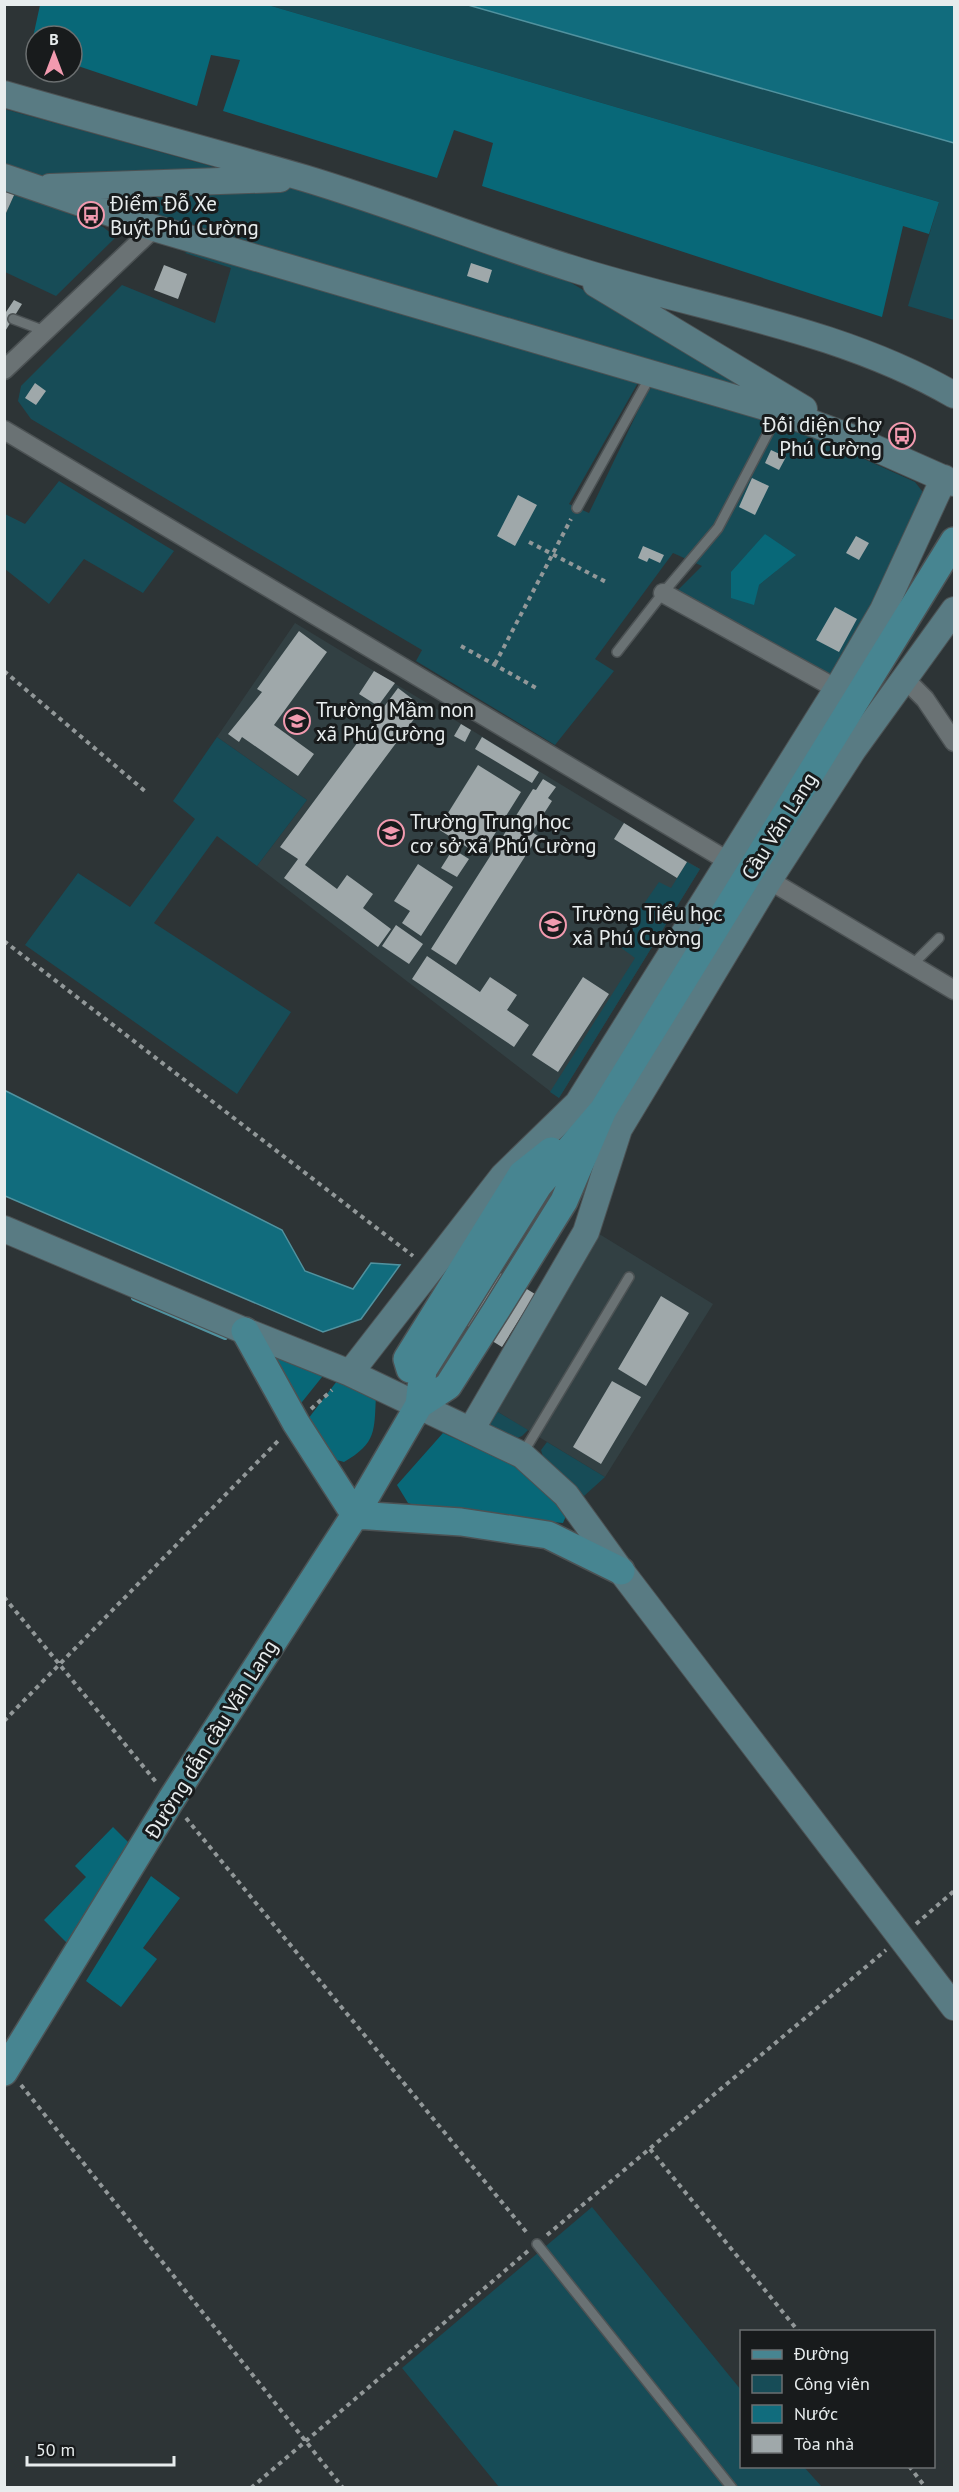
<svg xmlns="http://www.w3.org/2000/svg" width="959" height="2492" font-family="'PT Sans',sans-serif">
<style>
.built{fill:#324043}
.green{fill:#174c57;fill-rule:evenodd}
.forest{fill:#086878}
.water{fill:#116c7d;stroke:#51929f;stroke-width:1.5}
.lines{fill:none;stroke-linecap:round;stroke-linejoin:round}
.stream{stroke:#51929f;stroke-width:6}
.building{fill:#9fa8aa}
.lane-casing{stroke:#4c5254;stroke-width:12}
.street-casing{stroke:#4c5254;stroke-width:21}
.secondary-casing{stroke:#4c5254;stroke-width:28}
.primary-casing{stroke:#4c5254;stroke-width:30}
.path{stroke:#929899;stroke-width:4;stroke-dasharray:4.5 4.5;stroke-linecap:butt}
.lane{stroke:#6a7274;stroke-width:9}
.street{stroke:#6a7274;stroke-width:18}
.secondary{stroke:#597b83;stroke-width:26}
.primary{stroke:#478591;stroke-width:27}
.labels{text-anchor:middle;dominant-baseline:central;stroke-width:6;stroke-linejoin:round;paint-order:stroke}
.poi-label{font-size:21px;fill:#e7eced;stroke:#181b1c;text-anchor:start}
.street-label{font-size:21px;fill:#e7eced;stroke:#181b1c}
</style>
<rect width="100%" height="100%" fill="#2d3436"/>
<path class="built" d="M295 623 700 869 559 1098 257 866 307 800 217 737Z
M596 1232 713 1304 605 1477 488 1406Z"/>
<path class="green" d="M268 5H954V320L908 306 939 202Z
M4 109 236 173 40 182 5 169Z
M284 184 561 277 779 404 80 194Z
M15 193 103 227 116 237 56 296 5 272V213H6Z
M193 247 639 381 569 504 589 513 647 392 652 387 793 427 915 482 922 491V501L872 616 831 678 675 593 702 566 673 553 595 659 614 671 555 745 416 661 422 650 31 419 18 401 21 386 122 285 215 323 231 268 185 253ZM765 534 776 571 759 585Z
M59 481 174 551 143 593 84 559 49 604 5 569V514L25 524Z
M217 737 307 800 257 866 217 836 154 923 291 1012 237 1094 25 945 78 873 130 907 195 819 173 801Z
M687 862 700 869 559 1098 550 1092 635 958 616 944 659 882 671 888Z
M488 1406 528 1430 522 1436 511 1441 494 1432 485 1420Z
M547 1442 605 1477 584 1496 545 1463 541 1450Z
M592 2207 741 2390 742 2466 804 2467 822 2487H499L402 2368Z"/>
<path class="forest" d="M40 5H268L939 202 929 234 903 226 882 317 482 186 493 143 454 130 437 178 223 111 240 60 211 55 197 106 72 64V36H36V53L30 51Z
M765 534 796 555 759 585 754 605 731 598V572Z
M276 1355 326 1372 298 1407 276 1372Z
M337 1381 376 1396C374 1431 377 1443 344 1462L326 1457 308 1419Z
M443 1433 531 1473 568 1511 563 1523 427 1510 408 1503 397 1485Z
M113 1827 130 1844 68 1944 44 1920 86 1877 75 1866Z
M151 1876 180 1898 143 1948 157 1959 121 2007 86 1981Z"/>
<path class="water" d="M468 5H954V143L531 23Z
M4 1090 282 1230 305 1271 353 1289 371 1263 400 1265 361 1319 323 1332 5 1196Z"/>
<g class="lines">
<path class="stream" d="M134 1298 225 1337"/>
</g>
<path class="building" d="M4 189 15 193 6 213H4Z
M471 263 492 270 488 283 467 276Z
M164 265 187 274 178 299 154 290Z
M14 300 22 304 4 333V315Z
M35 383 46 391 36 405 25 398Z
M771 450 786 457 779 470 765 463Z
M752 478 769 486 755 515 739 507Z
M518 495 537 505 515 546 497 536Z
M856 536 869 543 859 560 846 553Z
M643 546 664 555 660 563 649 558 647 562 638 558Z
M835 607 857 619 839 652 816 640Z
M299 631 327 652 274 725 314 754 298 776 242 737 239 742 228 734 262 692 257 689Z
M374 671 395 683 378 706 359 694Z
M398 688 423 707 305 865 337 889 347 875 373 894 363 908 391 929 378 947 284 878 298 859 280 847Z
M461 724 471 730 465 742 454 736Z
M482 737 539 772 532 783 475 749Z
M478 765 521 792 481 856 438 829Z
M543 779 556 787 548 798 552 801 532 832 538 836 456 965 431 949 533 789 536 790Z
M624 823 687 862 677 878 614 839Z
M453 849 469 859 457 877 441 868Z
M418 864 453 887 421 936 402 923 410 911 394 901Z
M396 925 423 944 409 964 382 946Z
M427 956 480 992 490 977 517 995 507 1010 529 1025 514 1047 412 979Z
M583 977 609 994 558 1072 532 1055Z
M468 1253 535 1294 502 1347 435 1306Z
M661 1296 689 1313 646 1386 618 1369Z
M612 1381 641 1397 601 1464 573 1447Z"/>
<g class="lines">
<defs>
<path id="lane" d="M13 319 45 331
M577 508 651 375
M617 652 663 593 718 528 778 414
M911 966 939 938
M523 1453 629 1277
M537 2244 732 2488"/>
<path id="street" d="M4 370 154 228
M4 430 728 861
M663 593 837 689
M904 678 925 699 954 742
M769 880 954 990"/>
<path id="secondary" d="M4 94C104 123 205 149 304 178 394 205 481 240 570 268 698 309 837 327 954 395
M4 177 154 228 779 411 850 437 954 483
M50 187 280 179
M596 284 804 409
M4 1229 245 1331 350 1373 522 1455 566 1495 621 1571 954 2007
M350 1373 503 1176 578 1103 837 689 883 610 944 478
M471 1430 586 1232 619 1129 769 880 853 750 954 610"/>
<path id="primary" d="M245 1331 296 1423 355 1515 461 1522 548 1535 621 1571
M410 1369 407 1359 522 1174 551 1151
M419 1405 448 1386 497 1309 564 1201 603 1110 954 541
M4 2072 171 1800 355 1515 419 1405 423 1370 538 1186 603 1110"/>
</defs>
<use href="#lane" class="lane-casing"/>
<use href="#street" class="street-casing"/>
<use href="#secondary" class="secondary-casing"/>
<use href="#primary" class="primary-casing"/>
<path class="path" d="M529 542 608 583
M461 646 538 689
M495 664 571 519
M4 671 146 792
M4 941 413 1256
M311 1409 332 1390
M4 1597 156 1782
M4 1721 280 1439
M186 1818 528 2234
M916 1924 954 1891
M21 2085 343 2488
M650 2149 799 2332
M547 2235 886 1950
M909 2466 926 2488
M251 2488 528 2251
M954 2488V2487"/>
<use href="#lane" class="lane"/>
<use href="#street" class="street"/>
<use href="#secondary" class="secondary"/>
<use href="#primary" class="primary"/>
</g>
<defs>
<symbol id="bus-ring" viewBox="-11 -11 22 22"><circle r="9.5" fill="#181b1c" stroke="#f29aaf" stroke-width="1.5"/><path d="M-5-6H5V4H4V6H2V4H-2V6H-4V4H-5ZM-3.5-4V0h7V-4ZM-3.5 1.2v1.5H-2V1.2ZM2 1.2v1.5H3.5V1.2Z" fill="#f29aaf"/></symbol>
<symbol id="school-ring" viewBox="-11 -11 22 22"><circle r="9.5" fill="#181b1c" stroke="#f29aaf" stroke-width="1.5"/><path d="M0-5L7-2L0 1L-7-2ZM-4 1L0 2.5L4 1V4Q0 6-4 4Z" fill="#f29aaf"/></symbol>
</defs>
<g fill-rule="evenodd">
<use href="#bus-ring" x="76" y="200" width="30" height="30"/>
<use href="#bus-ring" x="887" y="421" width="30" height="30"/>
<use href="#school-ring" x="282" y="706" width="30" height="30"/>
<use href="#school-ring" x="376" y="818" width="30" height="30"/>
<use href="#school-ring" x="538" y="910" width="30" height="30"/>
</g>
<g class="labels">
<g class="poi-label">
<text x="110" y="203">Điểm Đỗ Xe<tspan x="110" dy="24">Buýt Phú Cường</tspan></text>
<text x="882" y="424" text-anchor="end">Đối diện Chợ<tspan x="882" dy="24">Phú Cường</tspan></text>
<text x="316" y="709">Trường Mầm non<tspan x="316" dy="24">xã Phú Cường</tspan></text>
<text x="410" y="821">Trường Trung học<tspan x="410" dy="24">cơ sở xã Phú Cường</tspan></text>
<text x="572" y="913">Trường Tiểu học<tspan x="572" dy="24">xã Phú Cường</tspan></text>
</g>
<g class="street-label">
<text transform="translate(779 826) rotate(-58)">Cầu Văn Lang</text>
<text transform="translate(211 1739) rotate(-58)">Đường dẫn cầu Văn Lang</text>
</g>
</g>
<rect width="959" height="2492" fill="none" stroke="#e7eced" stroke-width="12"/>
<rect x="740" y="2330" width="195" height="138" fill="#181b1c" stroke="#6b6f70" stroke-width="1.5"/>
<rect x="752" y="2350" width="30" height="9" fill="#478591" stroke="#6b6f70" stroke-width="1.5"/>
<text x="794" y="2360" font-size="18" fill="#e7eced">Đường</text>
<rect x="752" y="2375" width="30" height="18" fill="#174c57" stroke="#6b6f70" stroke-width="1.5"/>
<text x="794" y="2390" font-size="18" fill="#e7eced">Công viên</text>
<rect x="752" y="2405" width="30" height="18" fill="#116c7d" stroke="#6b6f70" stroke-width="1.5"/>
<text x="794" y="2420" font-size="18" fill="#e7eced">Nước</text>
<rect x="752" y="2435" width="30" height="18" fill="#9fa8aa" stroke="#6b6f70" stroke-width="1.5"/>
<text x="794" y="2450" font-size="18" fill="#e7eced">Tòa nhà</text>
<g transform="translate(54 54)"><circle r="28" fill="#181b1c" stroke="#6b6f70" stroke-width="1.5"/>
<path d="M0-4.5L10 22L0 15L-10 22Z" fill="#f29aaf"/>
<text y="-9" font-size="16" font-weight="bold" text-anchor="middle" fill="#e7eced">B</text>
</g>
<path d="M27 2456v9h147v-9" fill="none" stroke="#e7eced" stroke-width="3"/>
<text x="36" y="2456" font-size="18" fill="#e7eced" stroke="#181b1c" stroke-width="4.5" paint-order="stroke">50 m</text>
</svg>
